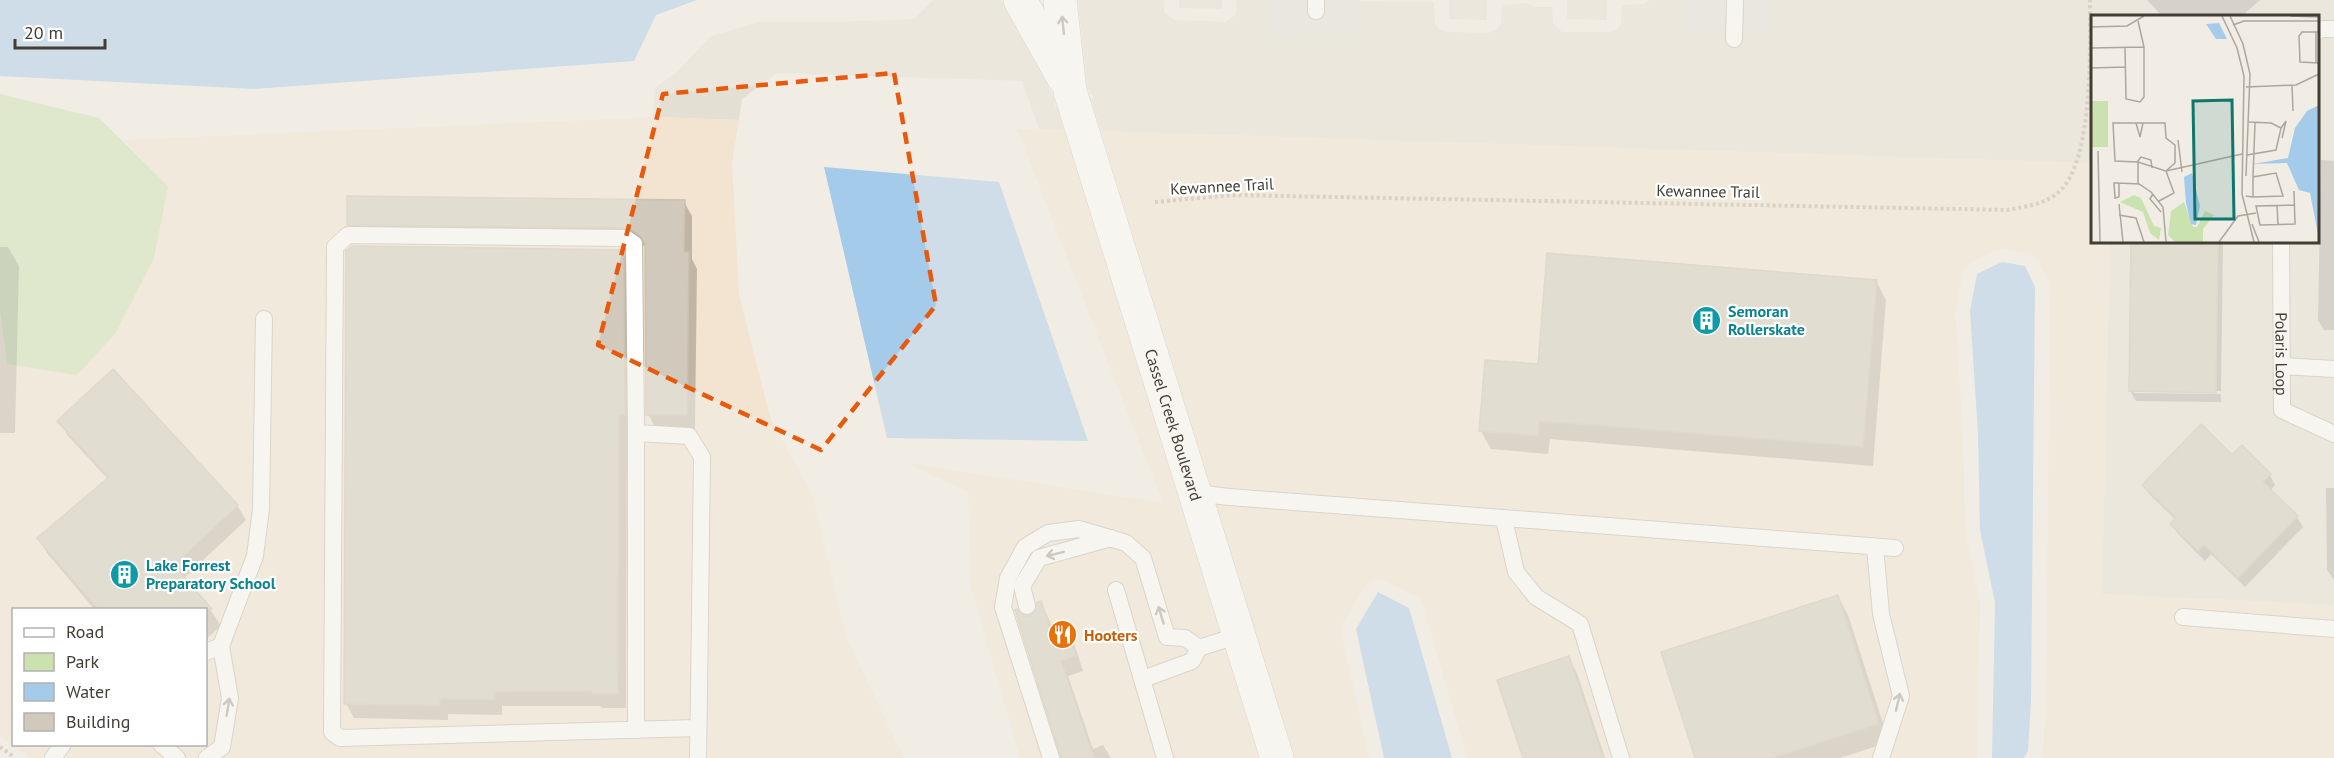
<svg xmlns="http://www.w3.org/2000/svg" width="2334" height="758" font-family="'PT Sans',sans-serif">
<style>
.residential{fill:#e4dfd3}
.commercial{fill:#f2e4d0;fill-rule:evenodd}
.green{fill:#cae2b0}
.parking{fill:#e2e0dc}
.water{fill:#a4cbea}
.shadow{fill:#0003}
.building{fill:#d1c9bb;stroke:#cbc1ae;stroke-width:1.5}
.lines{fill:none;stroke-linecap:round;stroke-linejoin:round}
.lane-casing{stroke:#beb8ab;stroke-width:18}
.street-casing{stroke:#beb8ab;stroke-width:34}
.path{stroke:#bcb19a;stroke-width:4;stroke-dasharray:3 3;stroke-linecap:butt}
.lane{stroke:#fff;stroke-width:16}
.street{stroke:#fff;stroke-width:33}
.oneway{stroke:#a09e9a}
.marked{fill:none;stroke:#e8590c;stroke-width:4.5;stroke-dasharray:12 8;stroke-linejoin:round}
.labels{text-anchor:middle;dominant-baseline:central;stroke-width:4.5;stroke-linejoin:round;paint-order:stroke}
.street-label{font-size:16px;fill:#423d35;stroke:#fff}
.culture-label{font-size:16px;font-weight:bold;fill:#0d838f;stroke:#fff;text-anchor:start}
.food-label{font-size:16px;font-weight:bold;fill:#c56008;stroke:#fff;text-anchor:start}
.inset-road{fill:none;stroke:#aba79e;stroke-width:1.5}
.view{fill:#0f766e;fill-opacity:0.15;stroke:#0f766e;stroke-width:3}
.inset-edge{fill:none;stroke:#423d35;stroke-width:3}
</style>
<rect width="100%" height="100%" fill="#f1ede4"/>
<path class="residential" d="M933 0H1001L1053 95 1055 107H1058L1064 130 1039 129 1022 81 777 73 742 99 739 120 653 117 655 88 676 73 711 36 759 22H837L914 19Z
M1078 0H1164V12L1174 20 1226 22 1236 14 1237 0 1434 2 1435 23 1440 30 1449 32 1487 33 1495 31 1501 24 1502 5 1526 3 1535 7H1552L1553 23 1562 32H1611L1616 31 1621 24 1622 5 1644 4 1650 0H2334V605L2102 594 2110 242H2318V16H2092V163L1101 131 1091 99 1094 98 1087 87Z
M1179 0H1222V9L1179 8Z
M1449 0H1487V20L1449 19Z
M1567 0H1607V20L1567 19Z"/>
<path class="commercial" d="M657 117 739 120 732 163 739 295 771 420 813 496 846 637 904 758H31L0 736V312L8 364 77 374 168 186 123 140ZM14 610H206V744H14Z
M1017 129 1064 130 1259 758H1020L971 587 968 492 907 463 1163 503Z
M1101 131 2092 163V242H2110L2102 594 2334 605V758H2041L2043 752 2046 702 2050 288 2039 261 2033 255 2005 249 1994 251 1970 263 1964 268 1955 312 1963 434 1965 530 1980 604 1977 758H1467L1423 605 1417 597 1381 579 1372 580 1365 586 1343 623 1341 632 1369 758H1294Z"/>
<path class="green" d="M0 94 99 118 168 186 154 258 115 334 77 375 7 364 0 311Z"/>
<path class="parking" d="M1269 0H1360L1359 36 1268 37Z
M1685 0H1772V30L1684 32Z"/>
<path class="water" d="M0 0H697L656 15 634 61 254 89 0 76Z
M824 167 999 182 1088 441 887 438Z
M2002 262 2025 266 2035 287 2031 702 2028 751 2024 758H1992L1995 603 1980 530 1978 434 1970 311 1977 274Z
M1378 592 1409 608 1452 758H1384L1356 629Z"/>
<path class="shadow" d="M2147 0H2260L2242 16H2162Z
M2321 160 2334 161V330H2324L2318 320Z
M684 202 692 216V259L697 269 695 429H656L648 414 646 247 641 244 357 239 348 225Z
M2133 242H2223L2221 391 2134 390V393L2221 394V402L2136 401 2130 391Z
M0 247H8L19 266 15 433H0Z
M353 247 622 251 631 266 633 429H627L626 708H602L600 706H502V715L448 714V720L354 718 346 703Z
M1876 281 1886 300 1873 466 1550 439 1548 454 1491 449 1481 431Z
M59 421 237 505 246 520 184 578 212 612 221 626 206 639V610H95L47 553 39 539 108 479 68 436Z
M2232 457 2270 475 2275 485 2270 491 2297 517 2303 527 2245 587 2211 554 2205 561 2178 534 2172 524 2176 520 2150 495 2144 485Z
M2326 488H2334V580L2327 570Z
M1838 597 1848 615 1889 742 1840 758H1697Z
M1041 603 1052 626 1064 622 1072 637 1083 671 1068 676 1093 749 1103 745 1111 758H1062L1023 617H1031L1038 610Z
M1568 658 1577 673 1605 758H1524Z"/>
<path class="building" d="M347 196 685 200 684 252H689L687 415H646L645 244 640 236 631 229 625 228 347 225Z
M2131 242H2218L2216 393 2129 391Z
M352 246 624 250 625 415H619L618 694H592V691L495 692V700L440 699V706L344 704 346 251Z
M1547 253 1877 280 1863 447 1539 421 1538 436 1479 431 1485 360 1538 364Z
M113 369 238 505 174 565 212 609H98L37 538 109 477 57 421Z
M2201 424 2232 455 2242 445 2271 474 2263 482 2298 516 2238 578 2204 545 2198 551 2170 524 2176 518 2142 485Z
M1838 595 1879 724 1772 758H1695L1661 652Z
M1041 601 1049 626 1064 621 1076 656 1061 661 1094 758H1061L1015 610 1017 609 1024 616H1030L1037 609V602Z
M1569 656 1603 758H1523L1497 680Z"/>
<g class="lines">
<defs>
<g id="lane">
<path d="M1316 0V11"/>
<path d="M2318 31 2322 29H2334"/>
<path d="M1734 39 1735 0"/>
<path id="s1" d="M2281 242 2282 410 2334 434"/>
<path d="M2282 366 2334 369"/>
<path d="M1195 493 1229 497 1895 548"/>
<path d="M1504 519 1516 572 1536 597 1580 624 1621 758"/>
<path d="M1875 547 1881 614 1901 696 1881 758"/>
<path d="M1116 590 1165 758"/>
<path d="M1027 606 1022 586 1039 558 1111 538"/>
<path d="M2183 617 2334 629"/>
<path d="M206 652 221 646"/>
<path d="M1143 679 1192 661 1199 648 1239 635"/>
<path d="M636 730V433"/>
<path d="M161 744 177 758"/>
<path d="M53 758 63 744"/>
<path d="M207 758 222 747 230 698 221 646 255 556 261 509 264 319"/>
<path d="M698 758 699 692 702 457 689 436 636 433 634 244 625 238 348 235 335 247 332 732 340 738 698 728"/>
<path d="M1051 758 1003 607 1008 578 1025 547 1048 533 1079 529 1126 543 1143 558 1167 637 1185 638 1199 648"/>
</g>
<g id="street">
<path d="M1020 0 1063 77"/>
<path id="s2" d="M1060 0 1070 91 1277 758"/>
</g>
</defs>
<use href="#lane" class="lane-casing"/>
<use href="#street" class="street-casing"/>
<path class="path" d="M1155 202 1232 195 2007 210C2028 206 2051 204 2065 185 2093 148 2090 46 2090 0
M0 747 14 757"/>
<use href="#lane" class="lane"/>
<use href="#street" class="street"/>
</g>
<defs><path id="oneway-shaft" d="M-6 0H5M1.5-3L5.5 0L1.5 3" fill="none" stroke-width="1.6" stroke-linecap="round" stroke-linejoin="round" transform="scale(1.5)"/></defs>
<g class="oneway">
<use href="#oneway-shaft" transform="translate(1063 25) rotate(-96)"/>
<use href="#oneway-shaft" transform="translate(1055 554) rotate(166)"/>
<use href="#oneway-shaft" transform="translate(1161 615) rotate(-107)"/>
<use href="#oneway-shaft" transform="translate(1898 702) rotate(-77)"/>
<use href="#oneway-shaft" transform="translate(228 707) rotate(-81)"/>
</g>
<path d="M0 0H2334V758H0ZM894 73 936 305 821 450 598 345 663 94Z" fill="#f1ede4" fill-opacity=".55" fill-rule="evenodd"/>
<path class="marked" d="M894 73 936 305 821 450 598 345 663 94Z"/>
<defs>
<symbol id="building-disc" viewBox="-11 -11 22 22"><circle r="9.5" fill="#0f9aa8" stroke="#fff"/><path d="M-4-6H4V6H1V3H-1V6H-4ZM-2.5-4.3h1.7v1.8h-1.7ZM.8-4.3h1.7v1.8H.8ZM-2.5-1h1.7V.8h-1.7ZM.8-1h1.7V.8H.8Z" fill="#fff"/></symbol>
<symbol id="restaurant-disc" viewBox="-11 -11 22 22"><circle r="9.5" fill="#e8710a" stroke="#fff"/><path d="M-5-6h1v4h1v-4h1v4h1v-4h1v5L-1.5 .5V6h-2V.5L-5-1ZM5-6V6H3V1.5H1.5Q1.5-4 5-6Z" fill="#fff"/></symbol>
</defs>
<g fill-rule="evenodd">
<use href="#building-disc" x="1690" y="304" width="33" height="33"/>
<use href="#building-disc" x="108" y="558" width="33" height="33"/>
<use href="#restaurant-disc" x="1046" y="618" width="33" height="33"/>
</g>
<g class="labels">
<g class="street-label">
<text transform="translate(1222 186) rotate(-3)">Kewannee Trail</text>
<text transform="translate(1708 191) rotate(1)">Kewannee Trail</text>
<text stroke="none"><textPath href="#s1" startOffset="112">Polaris Loop</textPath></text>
<text stroke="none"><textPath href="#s2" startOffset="441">Cassel Creek Boulevard</textPath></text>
</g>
<g class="culture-label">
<text x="1728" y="311">Semoran<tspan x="1728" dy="18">Rollerskate</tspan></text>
<text x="146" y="565">Lake Forrest<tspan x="146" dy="18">Preparatory School</tspan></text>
</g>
<g class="food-label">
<text x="1084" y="635">Hooters</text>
</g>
</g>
<g transform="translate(2091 15)">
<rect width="228" height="228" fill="#f1ede4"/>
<path d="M0 86H17V132H0ZM43 180 50 183 63 211 70 213 68 225 59 218 52 197 29 187ZM93 187 102 212H106L114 196 123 200 112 214V227H84L77 220 80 196Z" fill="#cae2b0"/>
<path d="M128 8 136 24H125L115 9ZM228 90V224L219 178 208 175 196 148 162 149 197 143 204 113 216 96ZM101 158 109 191 105 210 100 209 95 188 93 162Z" fill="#a4cbea"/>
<path class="inset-road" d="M131 1 146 33 153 61 151 179 163 227M139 1 152 29 159 59 155 161M200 1 228 2M142 10 153 6H228M0 12 36 11 53 1M225 17V48M228 17H211L208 21 209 47 228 48M34 32 35 84 49 87 53 82V32L47 6M0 33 53 32M0 53 34 52M201 70 202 96M155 72 205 70 228 59M45 108 49 122 52 108M190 113 195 106 191 123M87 125 91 157M7 136 9 227M156 140 185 135 190 113 180 108 158 107M46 147 50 142 60 145 61 153M75 156 151 139M162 162 164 108M28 168H23L24 183 28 182M47 169V147M203 176 204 209 169 210 165 191 204 190M62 179 59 184 70 197M155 181 162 182 192 181 185 158 162 162V182M28 182V168L48 169 60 177 72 192 75 227M68 186 83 178 75 156 47 147 24 146 22 108H74L75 123 84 130V148L75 156M28 189 32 227M186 190 187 210M28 200 45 203 53 227M161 209 168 227M128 227 147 201 165 198"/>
<path class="view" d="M141 85 143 204H104L102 86Z"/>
<rect width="228" height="228" class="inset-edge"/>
</g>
<rect x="12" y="608" width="195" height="138" fill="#ffffff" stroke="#b3b1ae" stroke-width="1.5"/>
<rect x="24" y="628" width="30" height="9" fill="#ffffff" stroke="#b3b1ae" stroke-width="1.5"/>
<text x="66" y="638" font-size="18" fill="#423d35">Road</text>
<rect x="24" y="653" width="30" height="18" fill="#cae2b0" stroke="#b3b1ae" stroke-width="1.5"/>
<text x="66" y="668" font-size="18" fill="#423d35">Park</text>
<rect x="24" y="683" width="30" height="18" fill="#a4cbea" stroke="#b3b1ae" stroke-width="1.5"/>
<text x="66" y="698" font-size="18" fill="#423d35">Water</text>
<rect x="24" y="713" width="30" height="18" fill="#d1c9bb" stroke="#b3b1ae" stroke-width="1.5"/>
<text x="66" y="728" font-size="18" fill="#423d35">Building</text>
<path d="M15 39v9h90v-9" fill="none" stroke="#423d35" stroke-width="3"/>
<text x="24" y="39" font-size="18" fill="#423d35" stroke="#ffffff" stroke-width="4.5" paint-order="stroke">20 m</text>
</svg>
